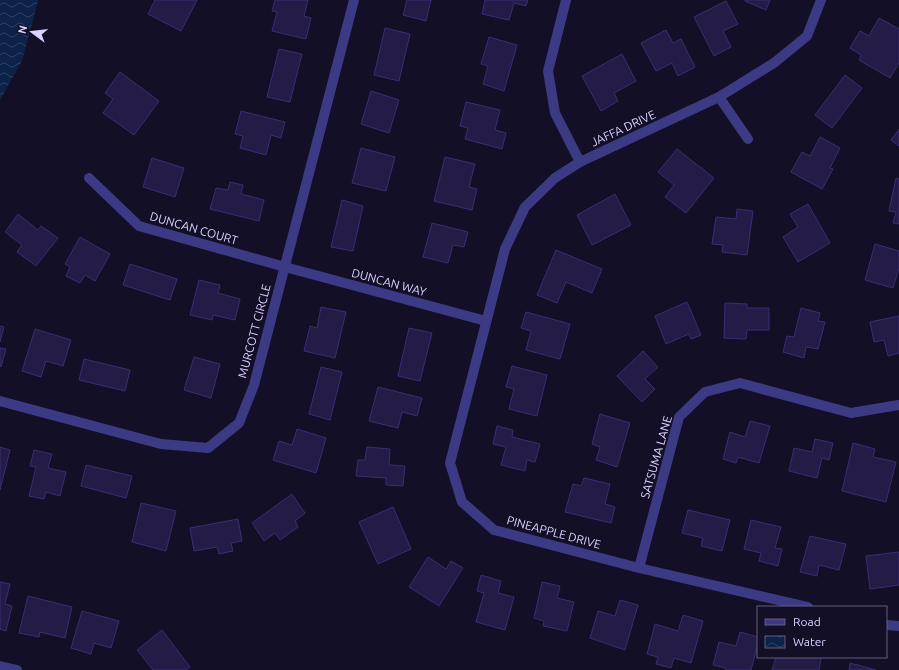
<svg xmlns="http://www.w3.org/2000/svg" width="899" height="670" font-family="Ubuntu,sans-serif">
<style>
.water{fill:url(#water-waves)}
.building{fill:#241b47;stroke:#3b2d73}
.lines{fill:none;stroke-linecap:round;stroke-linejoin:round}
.minor{stroke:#3d3a85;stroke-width:10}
.labels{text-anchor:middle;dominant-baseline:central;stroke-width:3.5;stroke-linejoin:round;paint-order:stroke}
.street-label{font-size:12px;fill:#d9d4ff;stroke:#130f26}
</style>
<defs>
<pattern id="water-waves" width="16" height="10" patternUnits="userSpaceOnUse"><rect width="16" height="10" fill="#0c2248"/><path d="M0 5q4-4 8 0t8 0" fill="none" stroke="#2f4163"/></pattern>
</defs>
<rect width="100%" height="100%" fill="#130f26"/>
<path class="water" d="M0 0H38V1L22 61 0 100Z"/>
<path class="building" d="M155 0H197L181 31 148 14Z
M275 0H308L304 16 311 18 306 39 272 31 277 12 272 11Z
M407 0H431L426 21 403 15Z
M485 0H528L526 6 514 3 509 20 482 14Z
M745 0H770L766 10 745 1Z
M726 1 738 24 723 31 731 47 714 56 694 17Z
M879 18 899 29V63L890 78 859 60 861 55 850 48 860 31 869 36Z
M385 28 410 34 399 81 374 75Z
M666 30 673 43 681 39 695 67 678 76 672 63 656 71 641 43Z
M489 37 517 45 504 91 483 84 488 66 481 64Z
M279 49 302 54 290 102 267 97Z
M622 54 636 81 614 93 618 101 601 111 582 76Z
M120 72 159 101 134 135 103 113 113 99 105 93Z
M845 75 862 88 832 128 815 115Z
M371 91 399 100 389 133 361 124Z
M466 102 500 110 495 130 506 133 502 149 465 139 468 128 460 126Z
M241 111 285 122 281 138 271 135 266 155 240 148 243 136 235 134Z
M899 129V146L891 140Z
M820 137 840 148 830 168 833 169 822 189 791 172 802 152 810 156Z
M361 148 395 157 386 191 352 183Z
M677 149 714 178 686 213 665 197 674 185 658 172Z
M445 157 475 164 469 187 477 189 472 210 434 201Z
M152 158 184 168 175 197 143 187Z
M896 178 899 179V224L893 223 896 212 889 211Z
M230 182 243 185 241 194 264 200 259 221 210 209 216 188 228 190Z
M615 194 631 225 592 245 577 215Z
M342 200 363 206 353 251 331 247Z
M808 204 830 243 798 262 783 237 798 227 790 214Z
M737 209 753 211 747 255 722 252 723 245 712 244 716 217 736 219Z
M18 214 38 230 41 226 58 238 36 266 17 252 22 245 5 232Z
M432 223 468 232 464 247 453 245 448 263 423 257Z
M80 237 110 254 95 281 85 275 80 283 66 276 70 267 65 264Z
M875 244 899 251V268L893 288 865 280Z
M556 250 602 269 592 293 566 282 557 303 537 295Z
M130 264 177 279 170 300 123 285Z
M199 280 220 285 218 293 240 299 235 320 213 315 212 320 190 315Z
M687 302 701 335 691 339 689 334 666 344 655 316Z
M725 303 747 304V308H769V330H747L746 339 724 338Z
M321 307 346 312 335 358 304 351 310 326 317 328Z
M801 308 820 313 818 321 825 322 818 349 806 347 804 358 783 352 787 336 794 337Z
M526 312 570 324 560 359 526 350 531 331 521 328Z
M899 316V353L888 356 884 340 874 342 870 322Z
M0 326 4 327 0 342Z
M409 328 432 333 420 381 398 376Z
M35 329 71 340 63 366 46 361 41 377 22 371Z
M0 348 6 349 1 367 0 366Z
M643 351 658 367 645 379 655 389 642 402 617 376Z
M194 357 220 364 211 398 184 390Z
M84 359 130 370 125 391 79 380Z
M512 366 547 375 537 416 509 409 514 389 506 387Z
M321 367 342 372 330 420 309 414Z
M378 387 422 398 417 416 402 412 398 428 369 421Z
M600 414 630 423 617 467 596 460 600 447 592 444Z
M750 421 770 426 759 463 738 457 736 463 723 459 730 432 745 437Z
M497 426 513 430 512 437 540 444 535 462 527 460 525 471 501 465 506 447 493 444Z
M297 429 326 438 316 473 273 460 279 441 292 445Z
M815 439 833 443 829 460 822 458 817 478 789 471 794 448 812 452Z
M853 443 875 449 873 457 896 462 886 502 842 491Z
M0 447 10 450 0 490Z
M367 447 390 449 389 465 405 466 403 486 386 485V478L356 476 358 460H365Z
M34 450 52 454 48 468 66 472 60 496 46 492 44 499 29 496 36 467 30 466Z
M86 465 132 476 126 498 81 486Z
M584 478 610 484 605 504 615 507 611 523 565 512 573 484 581 486Z
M292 494 305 513 295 521 298 527 280 540 275 533 264 541 252 523Z
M141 503 176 511 166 551 132 542Z
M393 507 411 549 378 564 359 522Z
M688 510 730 520 722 551 701 546 703 538 682 533Z
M238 519 242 541 231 543 233 551 219 554 217 547 194 551 190 528Z
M751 520 781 527 775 548 782 549 778 566 759 561 761 553 744 549Z
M810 536 846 544 839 570 819 565 817 576 800 572Z
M899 552V585L870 589 866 556Z
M428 557 446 569 451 561 463 568 439 606 409 587Z
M481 575 501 581 498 593 514 597 505 630 476 622 484 593 477 591Z
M0 582 10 584 5 604 12 606 6 631 0 629Z
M542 582 560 586 557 598 574 602 567 631 543 626 544 621 534 618Z
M28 596 72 607 65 638 40 632 39 637 19 633Z
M620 600 638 605 625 650 590 638 598 611 615 616Z
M82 611 119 621 111 648 94 643 91 654 71 648Z
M683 615 703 621 691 663 674 658 671 668 656 664 658 657 647 654 655 624 678 631Z
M162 630 190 667 186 670H153L137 650Z
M740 632 758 637V644L751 670H725L726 668 713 665 719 642 736 646Z
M776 657H818L821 658 819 670H772Z
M850 663 876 670H849Z"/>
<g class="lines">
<path class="minor" d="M566 0 548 71 555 113 580 162
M719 97 748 139
M89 178 139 226 285 267 486 321
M0 401 161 444 208 448 239 423 254 385 354 0
M639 568 679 417 705 392 740 383 851 413 899 405
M808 607 639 568 494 530 462 502 450 463 505 249 525 207 555 178 580 162 719 97 774 63 807 36 821 0
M886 625 899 626
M0 666 17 670"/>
</g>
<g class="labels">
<g class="street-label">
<text transform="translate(623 128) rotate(-25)">JAFFA DRIVE</text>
<text transform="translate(194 228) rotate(16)">DUNCAN COURT</text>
<text transform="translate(389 282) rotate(15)">DUNCAN WAY</text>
<text transform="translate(254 331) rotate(-75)">MURCOTT CIRCLE</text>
<text transform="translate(656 457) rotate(-74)">SATSUMA LANE</text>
<text transform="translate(554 532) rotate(15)">PINEAPPLE DRIVE</text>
</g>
</g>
<rect x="757" y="606" width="130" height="52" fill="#130f26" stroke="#625e7d"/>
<rect x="765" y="619" width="20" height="6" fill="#3d3a85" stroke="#625e7d"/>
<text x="793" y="626" font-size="12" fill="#d9d4ff">Road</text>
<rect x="765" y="636" width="20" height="12" fill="url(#water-waves)" stroke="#625e7d"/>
<text x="793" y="646" font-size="12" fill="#d9d4ff">Water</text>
<g transform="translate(32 32) rotate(285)" stroke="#130f26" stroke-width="3" paint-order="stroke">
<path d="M0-3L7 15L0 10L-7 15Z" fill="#d9d4ff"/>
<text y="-6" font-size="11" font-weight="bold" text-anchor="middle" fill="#d9d4ff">N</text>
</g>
</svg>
